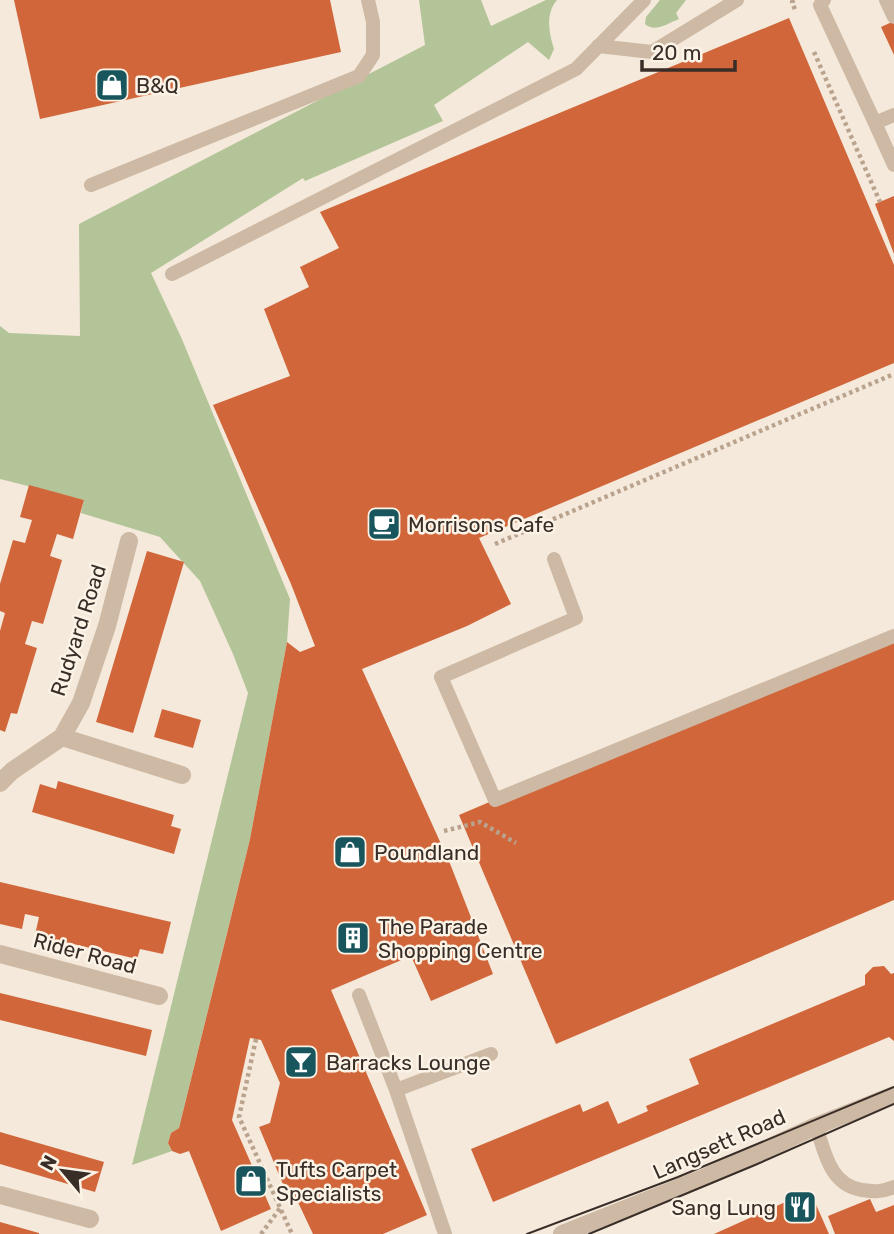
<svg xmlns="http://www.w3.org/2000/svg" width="894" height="1234" font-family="Rubik,sans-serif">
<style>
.green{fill:#b3c498}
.building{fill:#d1663b}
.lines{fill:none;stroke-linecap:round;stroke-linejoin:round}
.path{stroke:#b9a38e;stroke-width:4.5;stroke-dasharray:3.5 3.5;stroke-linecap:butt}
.service{stroke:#cdb9a4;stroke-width:14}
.minor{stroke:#cdb9a4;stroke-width:18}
.tertiary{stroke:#cdb9a4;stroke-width:18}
.tram{stroke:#382d27;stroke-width:2}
.labels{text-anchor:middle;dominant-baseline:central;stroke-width:5;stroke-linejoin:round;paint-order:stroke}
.poi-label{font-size:21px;fill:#382d27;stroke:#fbf3e6;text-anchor:start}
.street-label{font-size:21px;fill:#382d27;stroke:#fbf3e6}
</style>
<rect width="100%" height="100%" fill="#f4e9da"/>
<path class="green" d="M419 0H481L491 26 546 0H557C545 14 549 33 554 49L549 60 528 42 434 105 443 121 305 181 303 178 151 273 181 337 290 599 287 642 250 839 179 1128 171 1133 168 1143 172 1151 132 1165 248 693 233 654 200 581 160 537 81 513 84 500 0 479V326L9 333 80 336 79 224 425 45Z
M660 0H686L676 13 679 19C668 23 655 33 645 24L646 17Z"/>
<path class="building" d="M14 0H330L341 52 40 119Z
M789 18 894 265V363L479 538 511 604 467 626 362 669 451 866 493 974 431 1001 411 956 331 990 427 1215 383 1234H313L296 1198 290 1201 259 1127 270 1123 280 1083 261 1040 250 1038 232 1120 271 1209 221 1231 189 1151 180 1154 172 1151 168 1143 171 1133 179 1128 230 921 250 839 287 642 300 652 315 646 291 584 213 405 290 376 264 309 309 287 300 267 339 248 320 212Z
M894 21V55L881 27Z
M894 196V254L875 204Z
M29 485 84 500 73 539 57 534 50 556 62 560 43 624 32 621 25 644 37 648 17 714 11 713 5 732 0 730V631L5 613 0 611V584L13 540 25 543 32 520 20 517Z
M147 551 184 562 133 733 96 722Z
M894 630V900L556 1044 459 815Z
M162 709 201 720 193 748 154 737Z
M58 781 174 815 171 826 181 829 174 854 32 812 40 784 56 789Z
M0 882 171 922 163 954 140 949 137 959 35 935 39 917 25 914 22 929 0 924Z
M884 966 891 974 894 973V1041L889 1037 493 1202 471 1149 580 1104 583 1112 608 1101 618 1124 648 1111 646 1106 699 1084 689 1059 865 985V975L873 967Z
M0 993 152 1030 146 1056 0 1020Z
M0 1132 104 1162 95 1192 0 1164Z
M810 1191 829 1234H714Z
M870 1199 876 1212 894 1205V1234H835L828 1216Z
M0 1222 39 1233V1234H0Z"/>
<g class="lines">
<path class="path" d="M794 0 792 2 796 12
M814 52 880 202
M495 544 894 374
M444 831 480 822 516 843
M256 1039 239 1117 292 1234
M261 1234 281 1207"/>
<path class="service" d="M824 0 820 5 875 123
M886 0 894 17
M598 46 652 52 737 0
M894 115 875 123 894 165
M91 185 359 76 373 55V22L368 0
M172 274 576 69 644 0
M554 559 576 618 441 677 495 800 894 636
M359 995 396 1090 445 1234
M396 1090 491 1054
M816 1126C825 1153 830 1185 862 1190 875 1192 882 1192 894 1187"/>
<path class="minor" d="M62 737 182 775
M0 783 12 771 62 737 81 703 107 626 129 541
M0 954 159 996
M0 1195 90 1219"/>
<path class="tertiary" d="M562 1234 708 1176 816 1126 894 1095"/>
<path class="tram" d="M527 1234 678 1177 894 1087
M589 1234 755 1165 894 1104"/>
</g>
<defs>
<symbol id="shop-square" viewBox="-11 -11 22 22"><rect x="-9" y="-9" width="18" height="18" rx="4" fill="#18555d" stroke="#fbf3e6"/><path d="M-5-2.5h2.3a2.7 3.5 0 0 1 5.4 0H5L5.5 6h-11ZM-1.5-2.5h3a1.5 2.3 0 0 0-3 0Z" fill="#fff"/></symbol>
<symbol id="cafe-square" viewBox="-11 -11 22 22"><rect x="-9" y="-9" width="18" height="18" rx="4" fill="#18555d" stroke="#fbf3e6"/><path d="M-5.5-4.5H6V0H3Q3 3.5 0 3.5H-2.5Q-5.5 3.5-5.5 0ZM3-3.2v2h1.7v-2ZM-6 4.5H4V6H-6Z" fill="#fff"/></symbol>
<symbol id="building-square" viewBox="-11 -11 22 22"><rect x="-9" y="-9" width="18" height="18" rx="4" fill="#18555d" stroke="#fbf3e6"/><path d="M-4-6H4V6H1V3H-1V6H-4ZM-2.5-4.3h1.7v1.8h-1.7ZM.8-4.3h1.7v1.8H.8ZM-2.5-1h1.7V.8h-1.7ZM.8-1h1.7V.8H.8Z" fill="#fff"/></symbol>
<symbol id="bar-square" viewBox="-11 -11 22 22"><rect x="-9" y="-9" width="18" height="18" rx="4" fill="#18555d" stroke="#fbf3e6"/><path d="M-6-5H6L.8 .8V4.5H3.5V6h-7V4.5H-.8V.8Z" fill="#fff"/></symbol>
<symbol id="restaurant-square" viewBox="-11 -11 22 22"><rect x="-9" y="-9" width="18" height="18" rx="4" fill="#18555d" stroke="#fbf3e6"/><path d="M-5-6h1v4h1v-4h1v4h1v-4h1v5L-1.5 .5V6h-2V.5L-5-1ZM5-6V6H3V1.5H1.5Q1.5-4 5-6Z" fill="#fff"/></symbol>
</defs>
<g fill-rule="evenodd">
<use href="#shop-square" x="93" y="66" width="38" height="38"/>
<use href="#cafe-square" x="365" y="505" width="38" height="38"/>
<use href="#shop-square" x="331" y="833" width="38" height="38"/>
<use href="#building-square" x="334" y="919" width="38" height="38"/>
<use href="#bar-square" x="282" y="1043" width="38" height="38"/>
<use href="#shop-square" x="232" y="1162" width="38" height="38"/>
<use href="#restaurant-square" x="781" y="1188" width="38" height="38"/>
</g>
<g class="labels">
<g class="poi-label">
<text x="136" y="85">B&amp;Q</text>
<text x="408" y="524">Morrisons Cafe</text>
<text x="374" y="852">Poundland</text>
<text x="378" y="926">The Parade<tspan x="378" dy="24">Shopping Centre</tspan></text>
<text x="326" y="1062">Barracks Lounge</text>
<text x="276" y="1169">Tufts Carpet<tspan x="276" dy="24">Specialists</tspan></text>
<text x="776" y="1207" text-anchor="end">Sang Lung</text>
</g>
<g class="street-label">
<text transform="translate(78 630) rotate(-72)">Rudyard Road</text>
<text transform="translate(85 953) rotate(15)">Rider Road</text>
<text transform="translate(719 1144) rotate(-24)">Langsett Road</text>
</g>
</g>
<g transform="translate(63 1171) rotate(299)" stroke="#fbf3e6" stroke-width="5" paint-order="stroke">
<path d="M0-5L12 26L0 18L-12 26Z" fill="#382d27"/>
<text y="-10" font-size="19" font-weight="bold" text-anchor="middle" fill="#382d27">N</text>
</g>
<path d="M642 60v10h93v-10" fill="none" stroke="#382d27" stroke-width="3.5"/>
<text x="652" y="60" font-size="21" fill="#382d27" stroke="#fbf3e6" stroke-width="5" paint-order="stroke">20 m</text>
</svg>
